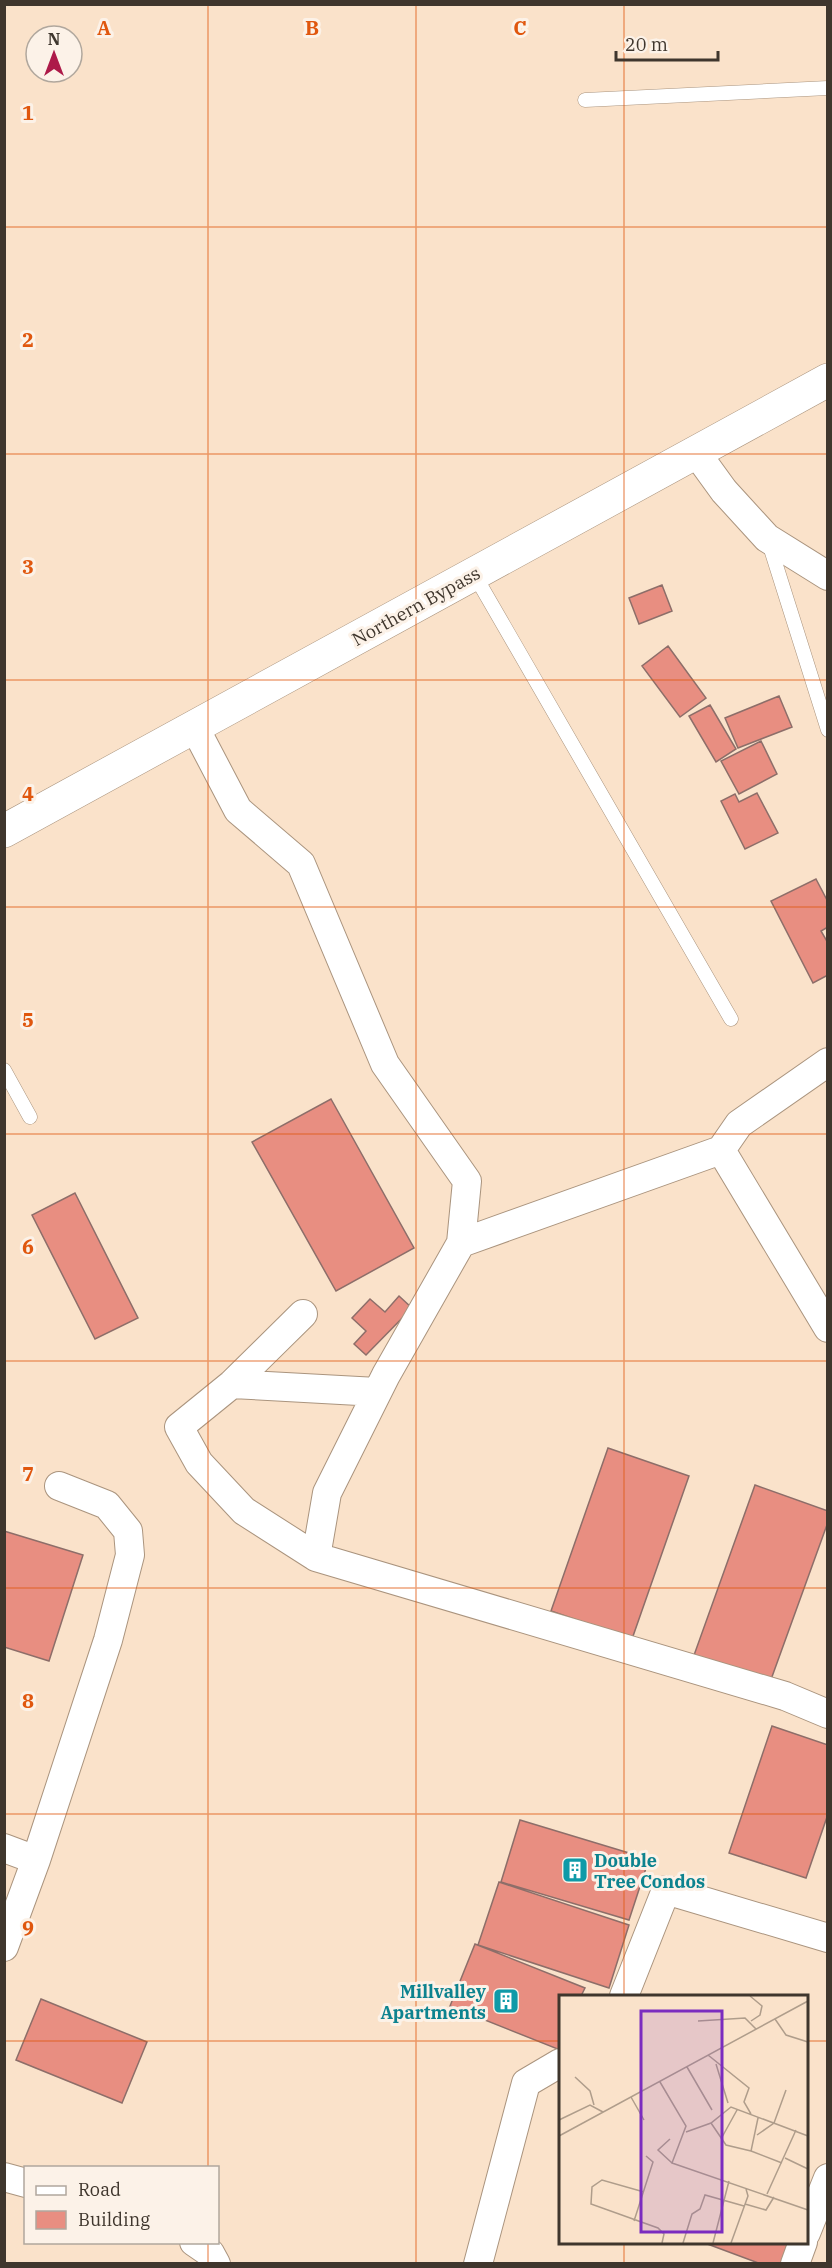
<svg xmlns="http://www.w3.org/2000/svg" width="832" height="2268" font-family="'IBM Plex Serif',serif">
<style>
.building{fill:#e88e81;stroke:#8d6e69;stroke-width:1.5}
.lines{fill:none;stroke-linecap:round;stroke-linejoin:round}
.lane-casing{stroke:#aa947e;stroke-width:15}
.street-casing{stroke:#aa947e;stroke-width:30}
.primary-casing{stroke:#aa947e;stroke-width:34}
.lane{stroke:#fff;stroke-width:14}
.street{stroke:#fff;stroke-width:28}
.primary{stroke:#fff;stroke-width:33}
.grid{fill:none;stroke:#e0570e;stroke-width:1.5;stroke-opacity:0.55}
.labels{text-anchor:middle;dominant-baseline:central;stroke-width:6;stroke-linejoin:round;paint-order:stroke}
.street-label{font-size:18px;fill:#3f362d;stroke:#fcf2e8}
.culture-label{font-size:18px;font-weight:bold;fill:#0d838f;stroke:#fcf2e8;text-anchor:start}
.inset-road{fill:none;stroke:#af9d8b;stroke-width:1.5}
.view{fill:#7b2cbf;fill-opacity:0.15;stroke:#7b2cbf;stroke-width:3}
.inset-edge{fill:none;stroke:#3f362d;stroke-width:3}
.grid-label{font-size:20px;text-anchor:middle;font-weight:bold;fill:#e0570e;stroke:#fcf2e8;stroke-width:6;stroke-linejoin:round;paint-order:stroke}
</style>
<rect width="100%" height="100%" fill="#fae2ca"/>
<path class="building" d="M662 585 672 611 639 624 629 598Z
M668 646 706 698 680 717 642 666Z
M779 696 792 727 738 748 725 718Z
M710 705 736 749 716 762 689 716Z
M761 741 777 774 739 794 721 761Z
M757 793 778 833 745 849 721 801 735 794 739 802Z
M816 879 828 902V927L821 931 828 943V975L813 983 771 901Z
M331 1099 414 1248 336 1291 252 1142Z
M75 1193 138 1318 95 1339 32 1215Z
M399 1296 412 1308 366 1355 354 1344 366 1331 352 1318 370 1299 385 1312Z
M608 1448 689 1476 632 1639 551 1611Z
M755 1485 828 1511V1522L769 1685 693 1658Z
M4 1531 83 1555 49 1661 4 1647Z
M772 1726 828 1745V1814L806 1878 729 1853Z
M520 1820 649 1859 629 1920 501 1882Z
M499 1882 629 1925 609 1988 478 1945Z
M475 1944 585 1988 581 1996H560V2050L450 2006Z
M41 1999 147 2042 122 2103 16 2060Z
M702 2242H788L781 2264H761Z"/>
<g class="lines">
<defs>
<path id="lane" d="M585 100 828 88
M769 543 828 730
M474 574 731 1019
M4 1070 30 1117"/>
<path id="street" d="M695 451 724 491 767 538 828 576
M195 728 238 810 301 864 385 1064 467 1181 461 1243 386 1375 327 1493 316 1557 785 1696 828 1714
M721 1150 828 1328
M461 1243 721 1150 739 1124 828 1062
M303 1314 232 1384 179 1427 199 1463 244 1511 316 1557
M232 1384 377 1392
M4 1848 36 1860
M4 1947 36 1860 108 1640 130 1555 128 1531 107 1505 59 1486
M624 1996 666 1890 828 1938
M4 2177 26 2183
M806 2233 828 2178
M194 2242 210 2253 216 2264
M478 2264 526 2083 560 2063
M795 2264 803 2242"/>
<path id="primary" d="M4 831 828 380"/>
</defs>
<use href="#lane" class="lane-casing"/>
<use href="#street" class="street-casing"/>
<use href="#primary" class="primary-casing"/>
<use href="#lane" class="lane"/>
<use href="#street" class="street"/>
<use href="#primary" class="primary"/>
</g>
<path class="grid" d="M208 4V2168M416 4V2264M624 4V1996M4 227H828M4 454H828M4 680H828M4 907H828M4 1134H828M4 1361H828M4 1588H828M4 1814H828M4 2041H560M806 2041H828M208 2242V2264M624 2242V2264"/>
<defs>
<symbol id="building-square" viewBox="-11 -11 22 22"><rect x="-9" y="-9" width="18" height="18" rx="4" fill="#0f9aa8" stroke="#fcf2e8"/><path d="M-4-6H4V6H1V3H-1V6H-4ZM-2.5-4.3h1.7v1.8h-1.7ZM.8-4.3h1.7v1.8H.8ZM-2.5-1h1.7V.8h-1.7ZM.8-1h1.7V.8H.8Z" fill="#fff"/></symbol>
</defs>
<g fill-rule="evenodd">
<use href="#building-square" x="560" y="1855" width="30" height="30"/>
<use href="#building-square" x="491" y="1986" width="30" height="30"/>
</g>
<g class="labels">
<g class="street-label">
<text transform="translate(416 606) rotate(-29)">Northern Bypass</text>
</g>
<g class="culture-label">
<text x="594" y="1860">Double<tspan x="594" dy="21">Tree Condos</tspan></text>
<text x="486" y="1991" text-anchor="end">Millvalley<tspan x="486" dy="21">Apartments</tspan></text>
</g>
</g>
<g transform="translate(559 1995)">
<rect width="249" height="249" fill="#fae2ca"/>
<path class="inset-road" d="M191 1 203 11 201 20 192 26M216 24 227 40 249 47M139 26 186 23 197 34M149 60 190 93 185 107 192 119M157 69 169 108M128 72 153 115M16 82 31 96 35 110M101 87 127 131 113 168 249 215M72 102 85 125M199 123 192 156 223 168M0 125 31 110 44 117M152 128 167 150 192 156M127 137 152 128 172 112 249 141M198 140 215 128 227 95M0 141 249 6M111 144 99 155 113 168M162 144 178 115M226 163 249 174M85 197 43 185 33 192 32 209 99 233 105 239 103 248M208 199 237 135M186 209 207 215 215 202M75 226 94 167 87 161M124 248 133 219 141 214 146 200 185 211M154 248 170 186M172 248 189 201 187 194"/>
<path class="view" d="M82 16H163V237H82Z"/>
<rect width="249" height="249" class="inset-edge"/>
</g>
<g class="grid-label">
<text x="104" y="35">A</text>
<text x="312" y="35">B</text>
<text x="520" y="35">C</text>
<text x="28" y="120">1</text>
<text x="28" y="347">2</text>
<text x="28" y="574">3</text>
<text x="28" y="801">4</text>
<text x="28" y="1027">5</text>
<text x="28" y="1254">6</text>
<text x="28" y="1481">7</text>
<text x="28" y="1708">8</text>
<text x="28" y="1935">9</text>
</g>
<rect width="832" height="2268" fill="none" stroke="#3f362d" stroke-width="12"/>
<rect x="24" y="2166" width="195" height="78" fill="#fcf2e8" stroke="#b0a79d" stroke-width="1.5"/>
<rect x="36" y="2186" width="30" height="9" fill="#ffffff" stroke="#b0a79d" stroke-width="1.5"/>
<text x="78" y="2196" font-size="18" fill="#3f362d">Road</text>
<rect x="36" y="2211" width="30" height="18" fill="#e88e81" stroke="#b0a79d" stroke-width="1.5"/>
<text x="78" y="2226" font-size="18" fill="#3f362d">Building</text>
<g transform="translate(54 54)"><circle r="28" fill="#fcf2e8" stroke="#b0a79d" stroke-width="1.5"/>
<path d="M0-4.5L10 22L0 15L-10 22Z" fill="#ad1a49"/>
<text y="-9" font-size="16" font-weight="bold" text-anchor="middle" fill="#3f362d">N</text>
</g>
<path d="M616 51v9h102v-9" fill="none" stroke="#3f362d" stroke-width="3"/>
<text x="625" y="51" font-size="18" fill="#3f362d" stroke="#fcf2e8" stroke-width="4.5" paint-order="stroke">20 m</text>
</svg>
